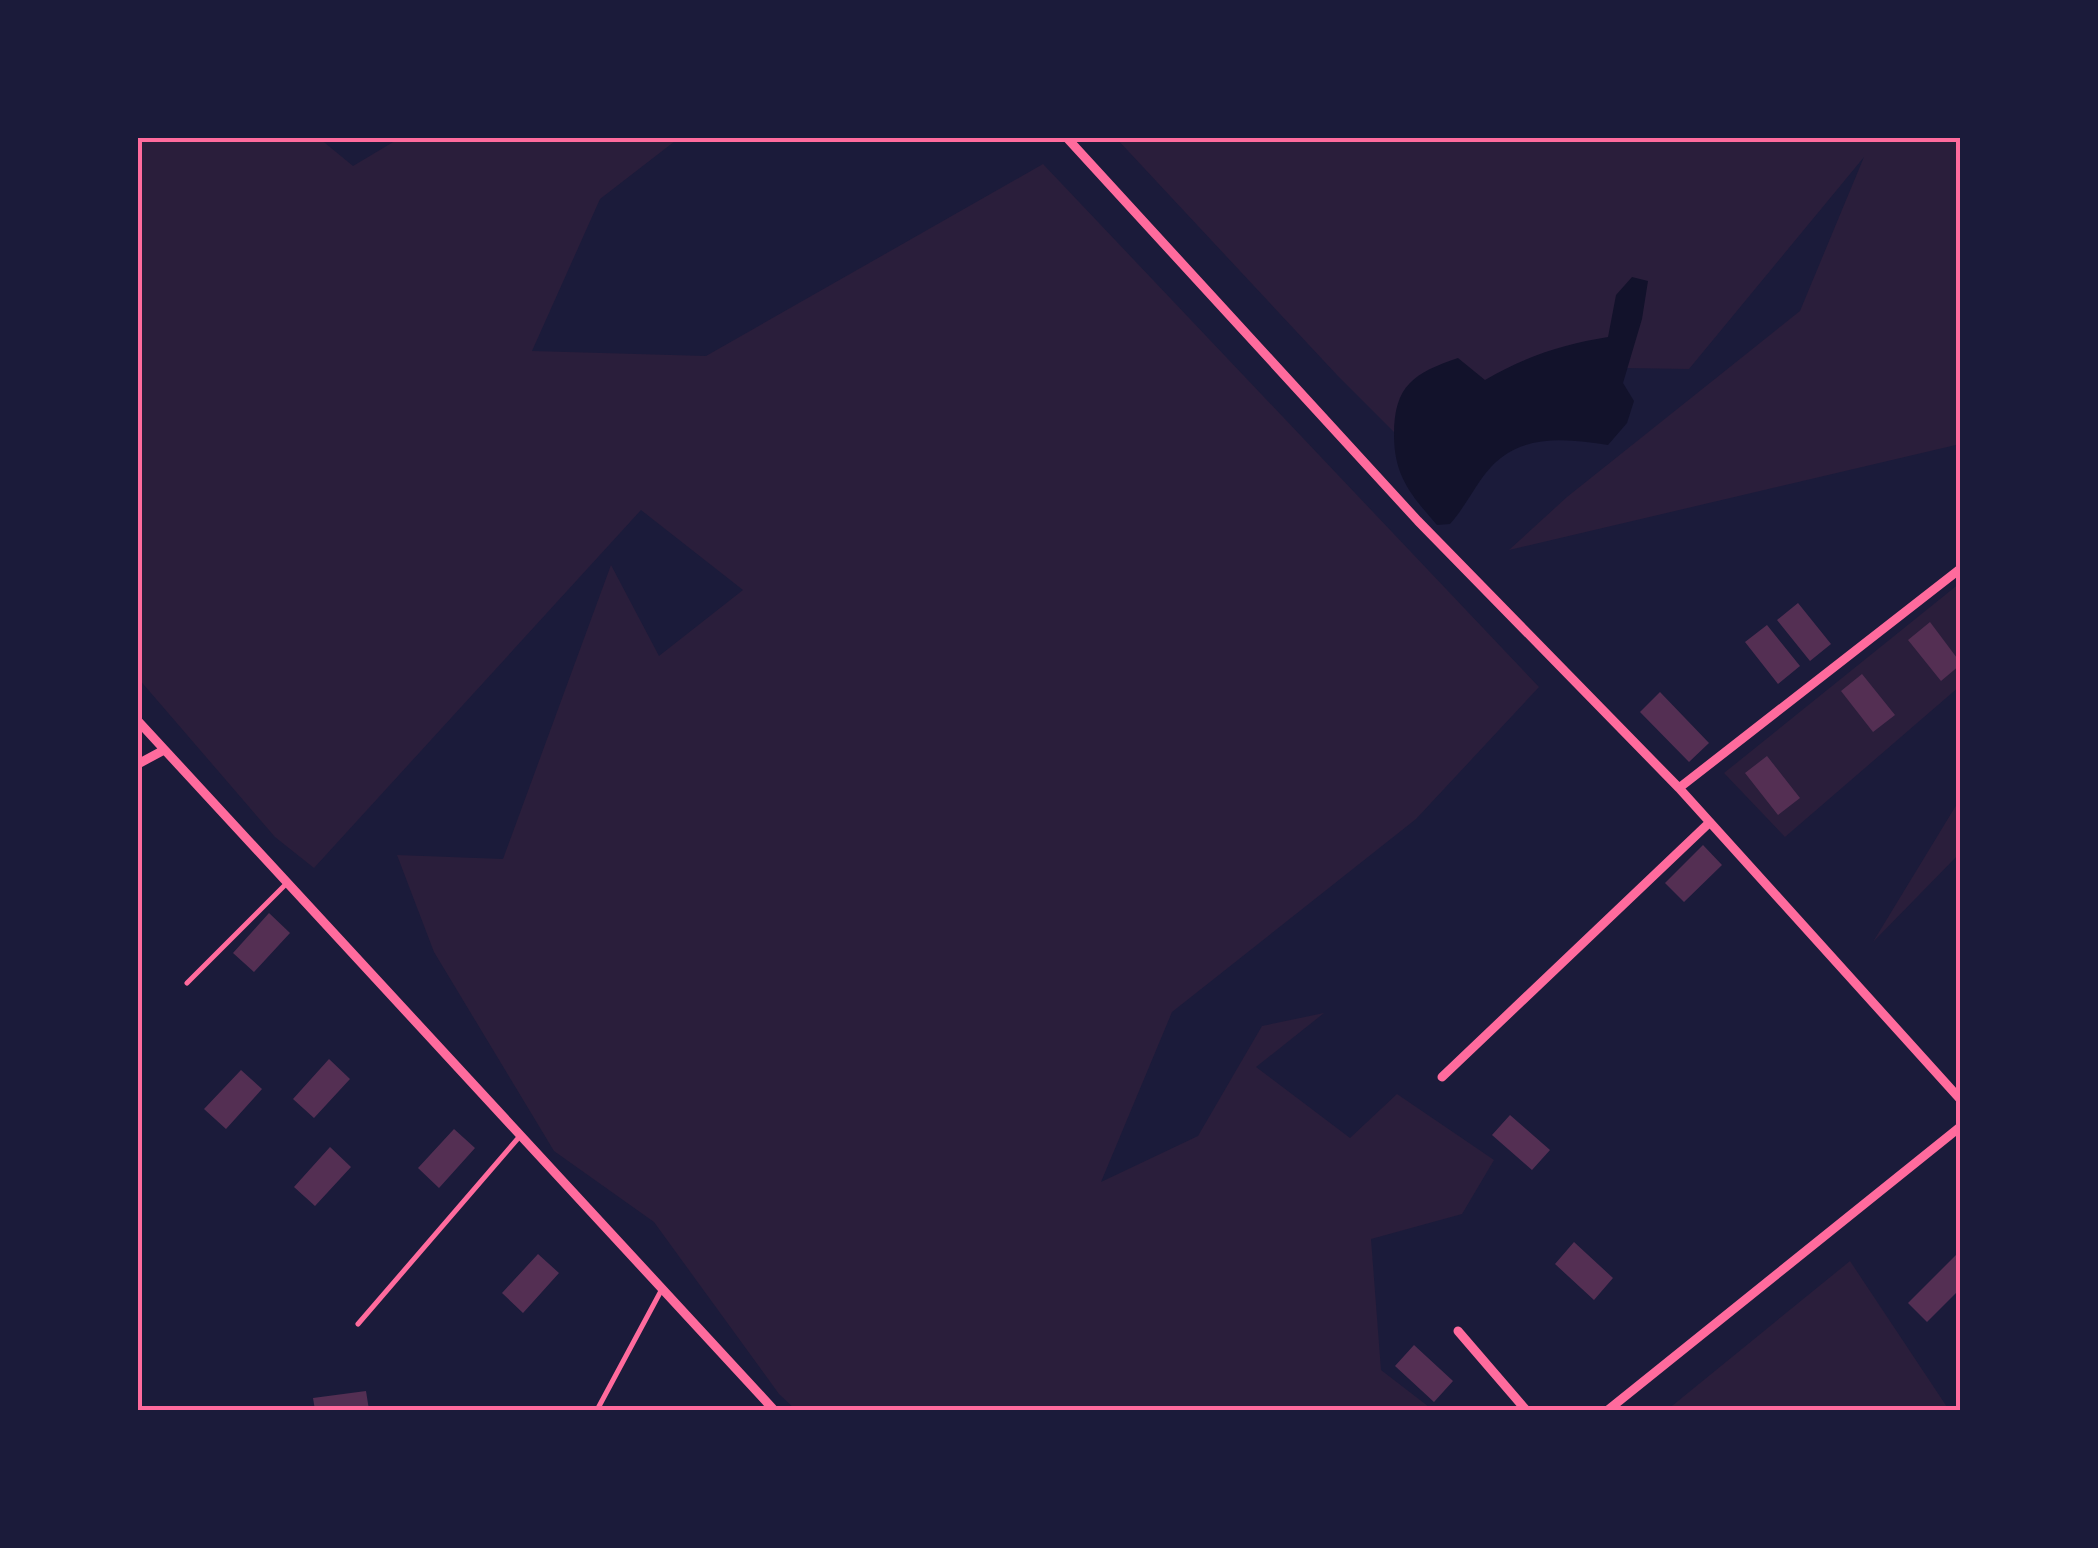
<svg xmlns="http://www.w3.org/2000/svg" width="2098" height="1548" font-family="Jost,sans-serif">
<style>
.green{fill:#2a1e3b}
.water{fill:#12122b}
.building{fill:#542f53}
.lines{fill:none;stroke-linecap:round;stroke-linejoin:round}
.service{stroke:#ff6b9d;stroke-width:5}
.minor{stroke:#ff6b9d;stroke-width:9}
.neatline{fill:none;stroke:#ff6b9d;stroke-width:4}
</style>
<rect width="100%" height="100%" fill="#1b1b3a"/>
<path class="green" d="M138 138H319L353 166 400 138H679L600 199 532 351 706 356 1043 164 1539 687 1416 819 1172 1012 1101 1182 1198 1136 1262 1026 1324 1013 1256 1067 1350 1138 1397 1094 1494 1160 1462 1214 1371 1239 1381 1370 1433 1410H796L779 1394 654 1222 554 1151 434 952 397 855 503 859 611 565 659 656 743 590 641 510 314 868 275 837 138 678Z
M1116 138H1960V444L1509 550 1567 497 1800 311 1864 157 1689 369 1562 367 1409 447 1337 375Z
M1960 583V686L1785 837 1724 773Z
M1960 799V853L1873 942Z
M1850 1261 1949 1410H1667Z"/>
<path class="water" d="M1632 277 1648 281 1642 319 1623 383 1634 401 1627 423 1608 445C1568 439 1522 433 1491 467 1477 482 1466 506 1450 524L1437 525C1411 495 1394 476 1394 435 1394 385 1414 373 1458 358L1485 380C1524 357 1563 344 1608 337L1616 295Z"/>
<path class="building" d="M1798 603 1831 644 1810 661 1777 620Z
M1930 622 1960 662V665L1941 681 1908 640Z
M1767 625 1800 666 1778 684 1745 642Z
M1862 674 1895 715 1873 732 1841 691Z
M1660 692 1709 743 1689 762 1640 712Z
M1767 756 1800 798 1778 815 1745 773Z
M1703 845 1722 865 1684 902 1665 883Z
M269 913 290 933 254 972 233 953Z
M329 1059 350 1079 314 1118 293 1099Z
M241 1070 262 1089 226 1129 204 1109Z
M1510 1115 1550 1150 1532 1170 1492 1135Z
M454 1129 475 1148 439 1188 418 1168Z
M330 1147 351 1167 315 1206 294 1187Z
M1574 1242 1613 1278 1594 1300 1555 1264Z
M1960 1251V1289L1927 1322 1908 1303Z
M538 1254 559 1273 523 1313 502 1293Z
M1414 1345 1453 1381 1434 1402 1395 1366Z
M366 1391 369 1410H315L313 1398Z"/>
<g class="lines">
<path class="service" d="M187 983 287 883
M358 1324 520 1136
M597 1410 662 1289"/>
<path class="minor" d="M1067 138 1418 521 1679 788 1960 1099
M138 721 774 1410
M138 764 164 750
M1679 788 1960 569
M1442 1077 1710 822
M1458 1331 1526 1410
M1608 1410 1960 1127"/>
</g>
<rect width="2098" height="1548" fill="none" stroke="#1b1b3a" stroke-width="280"/>
<rect x="140" y="140" width="1818" height="1268" class="neatline"/>
</svg>
